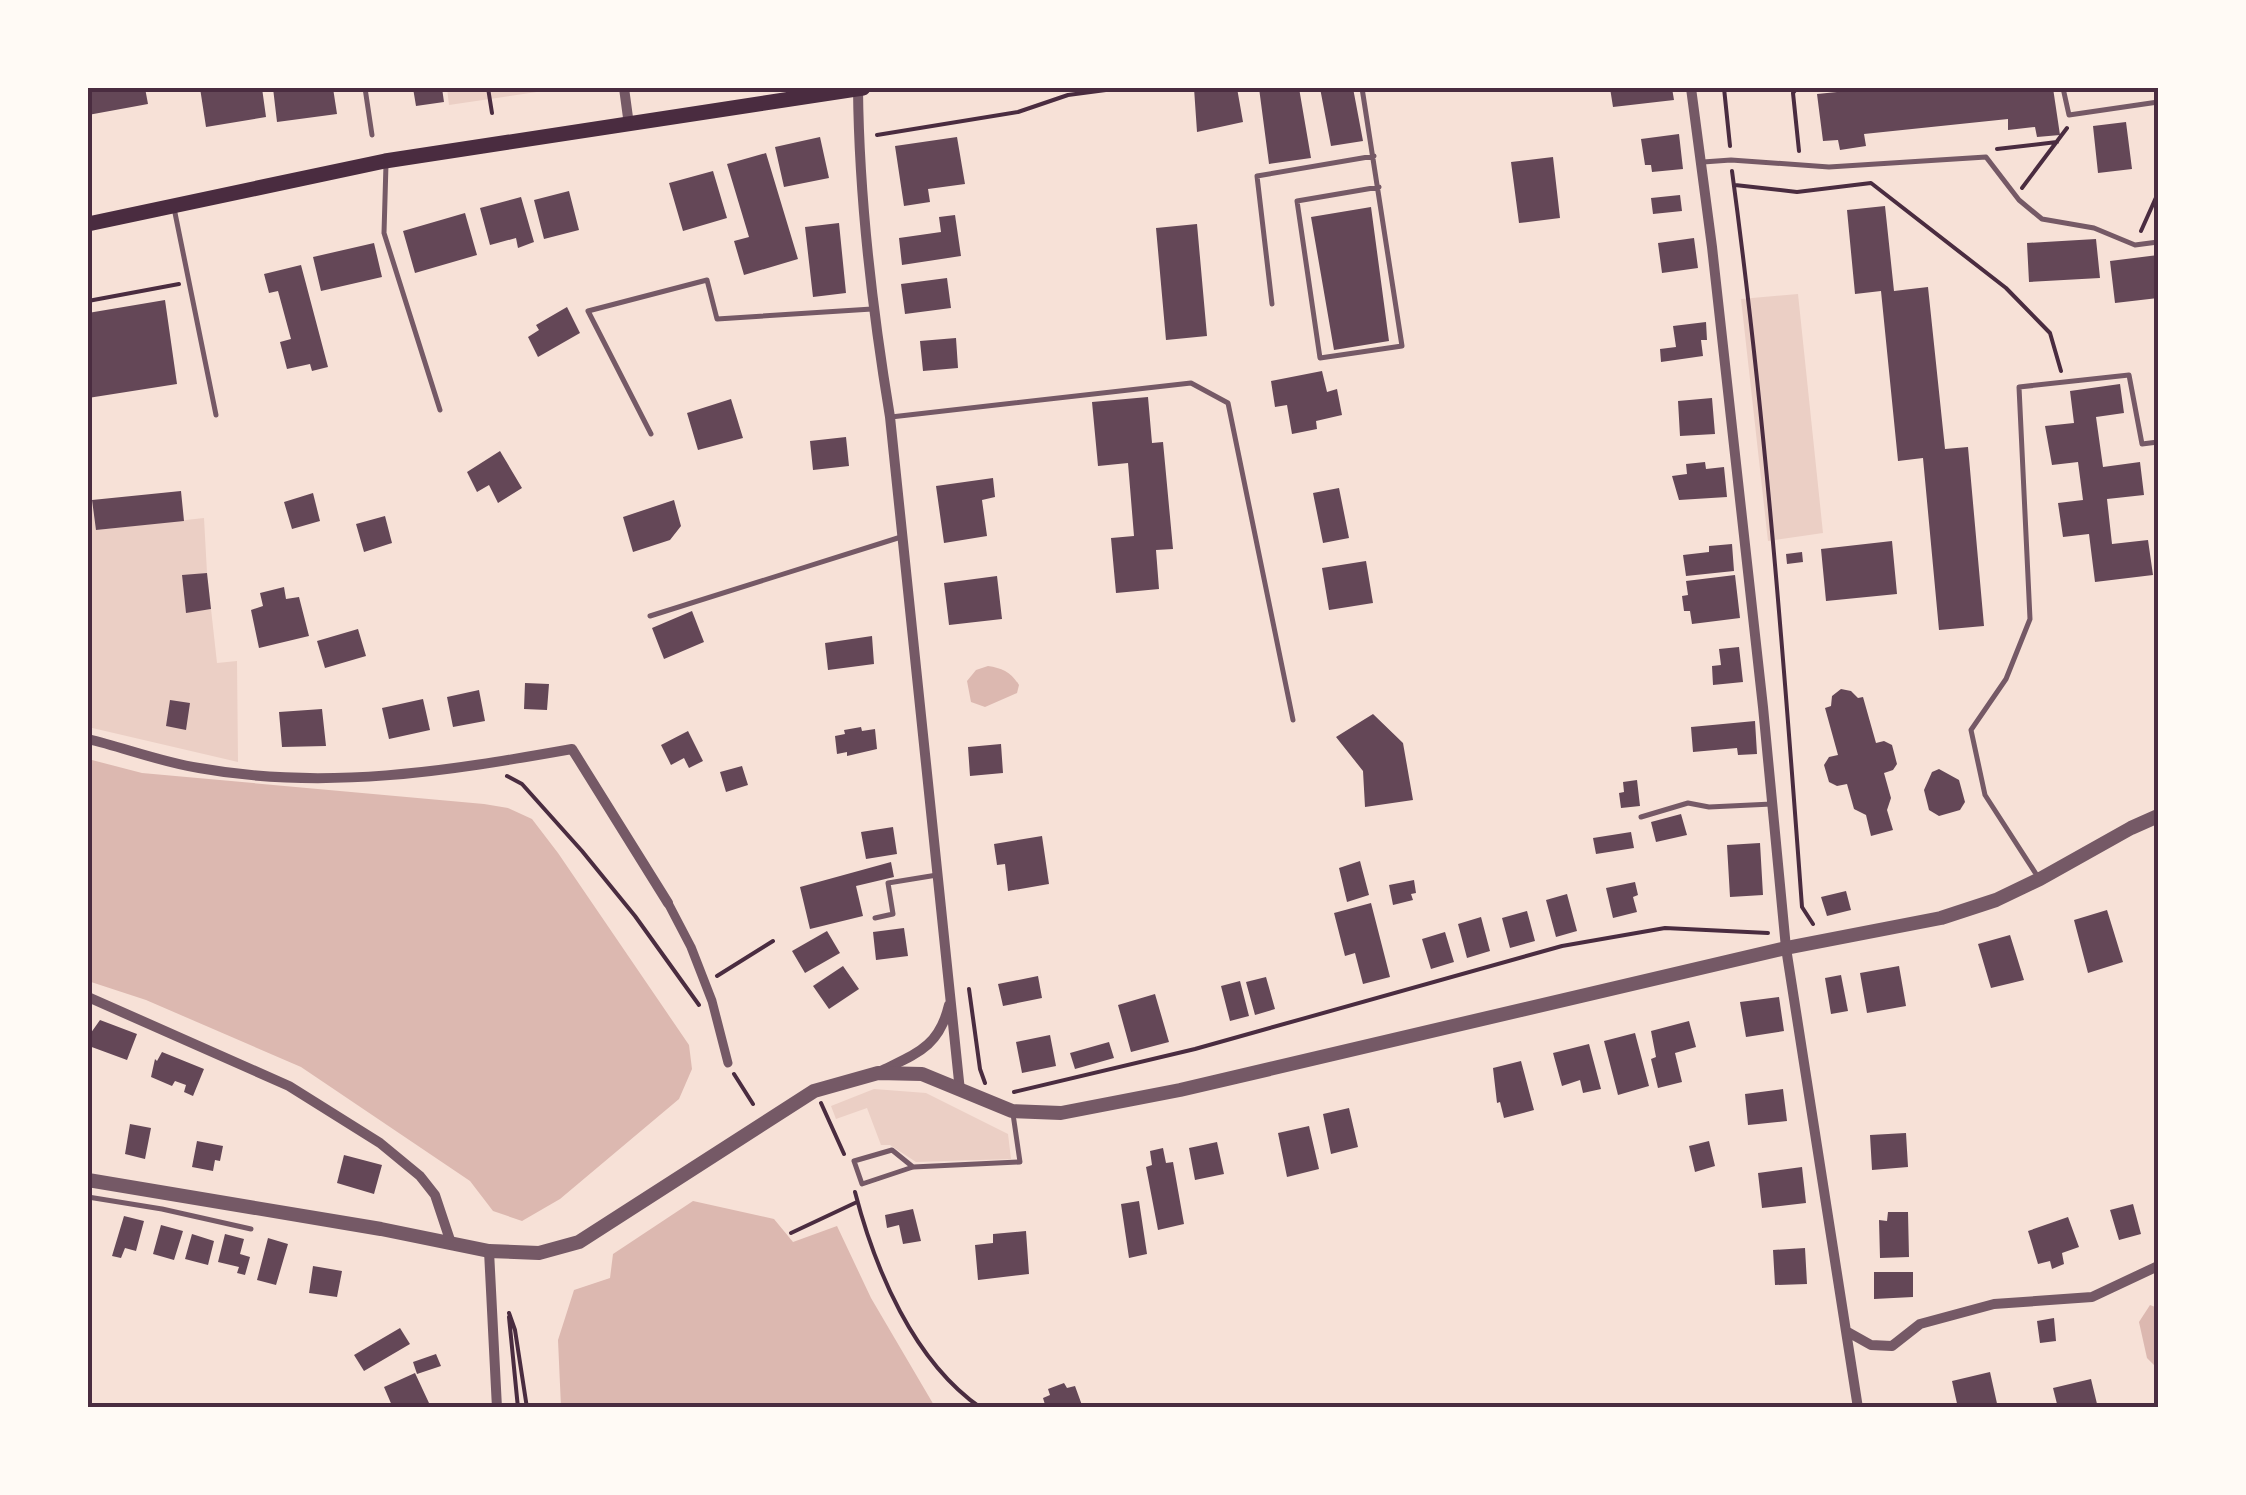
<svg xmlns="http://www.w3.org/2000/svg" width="2246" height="1495" font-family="Mulish,sans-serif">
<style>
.green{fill:#ebcfc5}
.water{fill:#dcb8b0}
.building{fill:#644757}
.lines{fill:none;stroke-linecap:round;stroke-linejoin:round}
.path{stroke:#4a2c40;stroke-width:4}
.service{stroke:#755966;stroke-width:5}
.pedestrian{stroke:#755966;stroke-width:9}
.minor{stroke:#755966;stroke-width:10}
.tertiary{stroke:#755966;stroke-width:14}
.secondary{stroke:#4a2c40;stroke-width:15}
.neatline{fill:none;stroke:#4a2c40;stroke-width:4}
</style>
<rect width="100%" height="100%" fill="#f7e1d7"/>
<path class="green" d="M447 88H564L449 105Z
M1798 294 1823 533 1768 541 1741 299Z
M88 476 96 530 204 518 207 573 182 576 186 612 211 609 217 663 237 661 238 762 88 727Z
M874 1089 926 1093 1008 1134 1011 1159 916 1162 890 1145H881L867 1108 836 1119 831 1106Z"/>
<path class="water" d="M988 666C1002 668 1011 672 1019 685L1017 693 985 707 971 702 967 681 976 670Z
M88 759 142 773 484 804 508 808 532 819 558 853 689 1045 692 1069 679 1099 560 1199 522 1221 493 1211 470 1181 301 1067 146 1000 88 981Z
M693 1201 774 1219 793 1242 837 1226 871 1298 935 1407H561L558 1340 574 1290 610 1278 613 1254Z
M2150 1305 2158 1308V1369L2147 1358 2139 1322Z"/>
<path class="building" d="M88 88H145L148 104 88 115Z
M200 88H262L266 117 206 127Z
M273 88H333L337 114 277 122Z
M413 88H442L444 102 416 106Z
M1194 88H1237L1243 122 1197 132Z
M1259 88H1299L1311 158 1269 164Z
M1320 88H1353L1363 141 1331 146Z
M1610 88H1672L1674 100 1613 107Z
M1877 88H2053L2060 135 2037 137 2035 127 2008 130V119L1864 134 1866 146 1840 150 1838 140 1823 141 1817 94Z
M2126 122 2132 169 2098 173 2093 126Z
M1679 134 1683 169 1652 172 1651 165H1645L1641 139Z
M820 137 829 178 784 187 775 147Z
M957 137 965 184 928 189 930 202 904 206 895 146Z
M766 153 798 259 744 275 734 241 749 237 727 164Z
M1553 157 1560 218 1519 223 1511 162Z
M713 171 727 218 683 231 669 183Z
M569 191 579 230 544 239 534 200Z
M1680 195 1682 211 1653 214 1651 198Z
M521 197 534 242 518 248 516 238 490 245 480 208Z
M1885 206 1894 291 1928 287 1945 449 1968 447 1984 626 1939 630 1923 458 1898 461 1881 291 1855 294 1847 210Z
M1371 207 1389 341 1334 350 1311 217Z
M465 213 477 255 415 273 403 231Z
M955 215 961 256 902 265 899 238 941 232 939 217Z
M839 223 846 293 813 297 805 227Z
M1197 224 1207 336 1166 340 1156 228Z
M1694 238 1698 268 1662 273 1658 243Z
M2096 239 2100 278 2029 282 2027 243Z
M374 243 382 277 321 291 313 257Z
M2158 255V298L2115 303 2110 261Z
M301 265 328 367 312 371 310 364 287 369 280 342 291 339 278 291 269 293 264 274Z
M947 278 951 308 905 314 901 284Z
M165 300 177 384 88 398V313Z
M567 307 580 333 538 357 528 337 539 330 536 325Z
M1706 322 1707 340H1701L1703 356 1661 362 1660 349 1676 347 1673 326Z
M956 338 958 368 923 371 920 341Z
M1322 371 1327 392 1337 389 1342 415 1316 421 1317 429 1292 434 1287 405 1275 407 1271 381Z
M2120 384 2124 413 2096 417 2103 467 2140 462 2144 495 2107 499 2112 544 2148 540 2153 575 2095 582 2089 534 2063 537 2058 503 2083 500 2078 462 2052 465 2045 426 2074 423 2070 391Z
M1148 397 1152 443 1163 442 1173 549 1156 550 1159 589 1116 593 1111 538 1134 536 1128 463 1098 466 1092 402Z
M1712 398 1715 434 1680 436 1678 401Z
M731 399 743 438 698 450 687 413Z
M846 437 849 466 813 470 810 441Z
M500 451 522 488 498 503 489 485 477 492 467 472Z
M1705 462 1706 469 1724 467 1727 497 1679 500 1672 476 1687 474 1686 464Z
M993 478 995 497 982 500 987 536 944 543 936 486Z
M1339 488 1349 538 1323 543 1313 493Z
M181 491 184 521 96 530 92 500Z
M313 493 320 521 292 529 284 502Z
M674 500 681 526 670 540 633 552 623 517Z
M385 516 392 543 364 552 356 524Z
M1892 541 1897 594 1826 601 1821 549Z
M1732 544 1734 571 1686 576 1683 555 1709 552V546Z
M1802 552 1803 562 1787 564 1786 554Z
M1366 561 1373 603 1329 610 1322 568Z
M207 573 211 609 186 613 182 575Z
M1735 575 1740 618 1692 624 1690 611H1684L1682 596 1688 595 1686 581Z
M997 576 1002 619 949 625 944 583Z
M284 587 286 599 299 597 309 636 259 648 251 610 263 606 260 593Z
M692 611 704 642 664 659 652 628Z
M358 629 366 656 325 668 317 641Z
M872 636 874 664 828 670 825 643Z
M1739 647 1743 682 1713 685 1712 666 1721 665 1719 649Z
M525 683 549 684 547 710 524 709Z
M1841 689 1851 691 1858 698 1863 697 1876 743 1884 741 1892 745 1897 764 1893 770 1884 773 1891 798 1887 810 1893 830 1871 836 1866 815 1854 809 1847 784 1837 786 1829 782 1824 765 1829 757 1838 755 1825 708 1831 706 1832 696Z
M479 690 485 721 453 727 447 697Z
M423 699 430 730 389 739 382 708Z
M170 700 190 703 186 730 166 726Z
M322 709 326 746 282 747 279 712Z
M1373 714 1403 743 1413 800 1365 807 1363 771 1336 737Z
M1755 721 1757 754 1738 755 1737 748 1693 752 1691 727Z
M861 727 862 731 875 729 877 749 847 756V752L837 754 835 736 845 734 844 730Z
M688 731 703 761 689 768 684 758 671 765 661 745Z
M1001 744 1003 773 970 776 968 747Z
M742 766 748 785 726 792 720 772Z
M1939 769 1959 780 1965 802 1960 810 1939 816 1929 810 1924 790 1932 772Z
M1637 780 1640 806 1621 808 1619 793 1624 792 1623 782Z
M1681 814 1687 835 1656 842 1651 822Z
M893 827 897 854 866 859 861 832Z
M1631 832 1634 848 1596 854 1593 838Z
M1042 836 1049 884 1008 891 1005 864 997 865 994 844Z
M1760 843 1763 895 1730 897 1727 845Z
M1360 861 1369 895 1347 902 1339 868Z
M891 862 894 877 856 886 863 916 810 929 800 887Z
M1414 880 1416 893 1411 894 1413 900 1393 905 1389 885Z
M1635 882 1638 895 1633 897 1637 912 1613 918 1606 888Z
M1846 891 1851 910 1827 916 1821 897Z
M1567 894 1577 931 1556 937 1546 900Z
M1371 903 1390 977 1363 984 1355 953 1345 956 1334 913Z
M2107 910 2123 962 2088 973 2074 920Z
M1527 911 1535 941 1510 948 1502 918Z
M1481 917 1490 951 1467 958 1458 924Z
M904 928 908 956 876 960 873 932Z
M827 931 840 953 805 973 792 951Z
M1445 932 1454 962 1431 969 1422 939Z
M2010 935 2024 980 1991 988 1978 944Z
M843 966 859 989 829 1009 813 986Z
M1899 966 1906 1006 1867 1013 1860 973Z
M1841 975 1848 1011 1831 1014 1825 978Z
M1038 976 1042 998 1003 1006 998 984Z
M1266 977 1275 1009 1255 1015 1246 982Z
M1240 981 1249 1016 1230 1021 1221 986Z
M1155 994 1169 1042 1131 1052 1118 1005Z
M1779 997 1784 1031 1746 1037 1740 1002Z
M100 1020 137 1034 127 1060 89 1046 92 1039 88 1037Z
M1689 1021 1696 1047 1675 1053 1682 1082 1658 1088 1651 1059 1656 1057 1651 1031Z
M1635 1033 1649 1086 1618 1095 1604 1041Z
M1050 1035 1056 1066 1022 1073 1016 1042Z
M1109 1042 1114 1058 1075 1069 1070 1053Z
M1589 1044 1601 1089 1583 1093 1580 1080 1562 1086 1553 1053Z
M162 1052 204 1069 193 1096 184 1092 186 1085 175 1081 172 1086 151 1077 155 1059 157 1061Z
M1521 1061 1534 1110 1504 1118 1500 1102 1497 1103 1493 1068Z
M1783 1089 1787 1121 1748 1125 1745 1094Z
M1349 1108 1358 1147 1331 1154 1323 1114Z
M130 1124 151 1128 145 1159 125 1154Z
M1309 1126 1319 1169 1287 1177 1278 1133Z
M1906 1133 1908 1167 1872 1170 1870 1135Z
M197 1141 223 1146 220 1161 215 1160 213 1171 192 1167Z
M1709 1141 1715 1166 1695 1172 1689 1146Z
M1217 1142 1224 1174 1195 1180 1189 1148Z
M1163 1148 1166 1163 1173 1162 1184 1224 1158 1230 1146 1167 1152 1165 1150 1151Z
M344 1155 382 1165 374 1194 337 1183Z
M1802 1167 1806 1203 1762 1208 1758 1173Z
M1139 1201 1147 1254 1129 1258 1121 1204Z
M2133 1204 2141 1234 2119 1240 2110 1210Z
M913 1209 921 1241 903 1244 899 1225 887 1228 885 1215Z
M1888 1212H1908L1909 1257 1880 1258 1879 1220 1887 1221Z
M124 1216 144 1221 136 1251 125 1248 121 1258 112 1256Z
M2068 1217 2079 1247 2062 1253 2064 1264 2052 1269 2050 1261 2038 1264 2028 1231Z
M161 1225 183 1231 174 1260 153 1254Z
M1026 1231 1029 1274 978 1280 975 1245 993 1243V1234Z
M192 1234 214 1241 208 1265 185 1259Z
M225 1234 244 1239 240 1254 250 1257 245 1275 237 1273 239 1267 218 1262Z
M268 1238 288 1244 276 1285 257 1280Z
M1805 1248 1807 1284 1775 1285 1773 1250Z
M313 1266 342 1271 337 1297 309 1293Z
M1874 1272H1913V1297L1874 1299Z
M2054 1318 2056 1341 2040 1343 2037 1321Z
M400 1328 410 1344 364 1371 354 1355Z
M436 1354 441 1366 417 1374 413 1362Z
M1990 1372 1998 1408H1958L1952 1381Z
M415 1373 429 1403 420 1408H393L384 1387Z
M2091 1379 2098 1408H2058L2053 1388Z
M1064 1383 1067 1388 1075 1386 1083 1408H1046L1043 1398 1050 1395 1048 1389Z"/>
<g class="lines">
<path class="path" d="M488 88 492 113
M1724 88 1730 146
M1797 88 1793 93 1799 151
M1726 90 1741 88
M877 135 1018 112 1068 95 1121 88
M1997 149 2057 142
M1732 171C1765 415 1784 661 1802 907L1813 924
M1735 185 1797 192 1871 183 2006 288 2050 333 2061 371
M2022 188 2067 128
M2141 231 2158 193
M88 301 179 284
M507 776 522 784 582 851 635 916 699 1005
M717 976 773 941
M969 989 980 1069 985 1083
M734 1074 753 1104
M1014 1092 1195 1049 1562 946 1665 928 1768 933
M821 1103 844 1154
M855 1192C875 1269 913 1361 981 1408
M791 1233 857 1202
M509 1313 515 1330 527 1408
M509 1317 518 1408"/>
<path class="service" d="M365 88 372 135
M1362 88 1402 346 1320 358 1297 201 1379 187
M2063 88 2069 115 2158 102
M1703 162 1731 160 1829 167 1986 157 2019 200 2042 219 2094 228 2135 245 2158 242
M386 164 384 233 440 410
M174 208 216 415
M1272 304 1257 176 1374 156
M891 417 1191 383 1228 403 1293 720
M651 434 588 311 707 280 717 319 872 309
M650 616 901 537
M1641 817 1688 803 1709 807 1772 804
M2038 877 1985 795 1971 730 2006 679 2030 619 2019 387 2129 375 2142 444 2158 442
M875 918 893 914 888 883 937 875
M913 1167 892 1150 854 1161 862 1184 913 1167 1020 1162 1013 1114
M88 1197 162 1209 251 1229"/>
<path class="pedestrian" d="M668 903 691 947 712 1001 728 1063"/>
<path class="minor" d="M624 88 629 125
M858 88C859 199 872 308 890 417L960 1091
M1691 88 1712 247 1763 707 1786 948 1858 1408
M88 739C125 748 161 762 199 768 325 791 448 771 572 749L668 903
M88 997 289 1086 380 1143 420 1176 435 1195 451 1243
M879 1072C915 1054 939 1048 949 1005
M489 1251 497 1408
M1846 1331 1871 1345 1892 1346 1920 1324 1994 1304 2092 1297 2158 1266"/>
<path class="tertiary" d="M88 1180 381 1229 489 1251 539 1253 579 1242 814 1091 878 1073 922 1074 1012 1111 1061 1113 1180 1090 1786 948 1941 918 1996 900 2040 879 2131 828 2158 816"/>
<path class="secondary" d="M88 224 385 161 863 88"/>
</g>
<rect width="2246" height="1495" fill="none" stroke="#fffaf5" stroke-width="180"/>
<rect x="90" y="90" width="2066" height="1315" class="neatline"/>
</svg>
